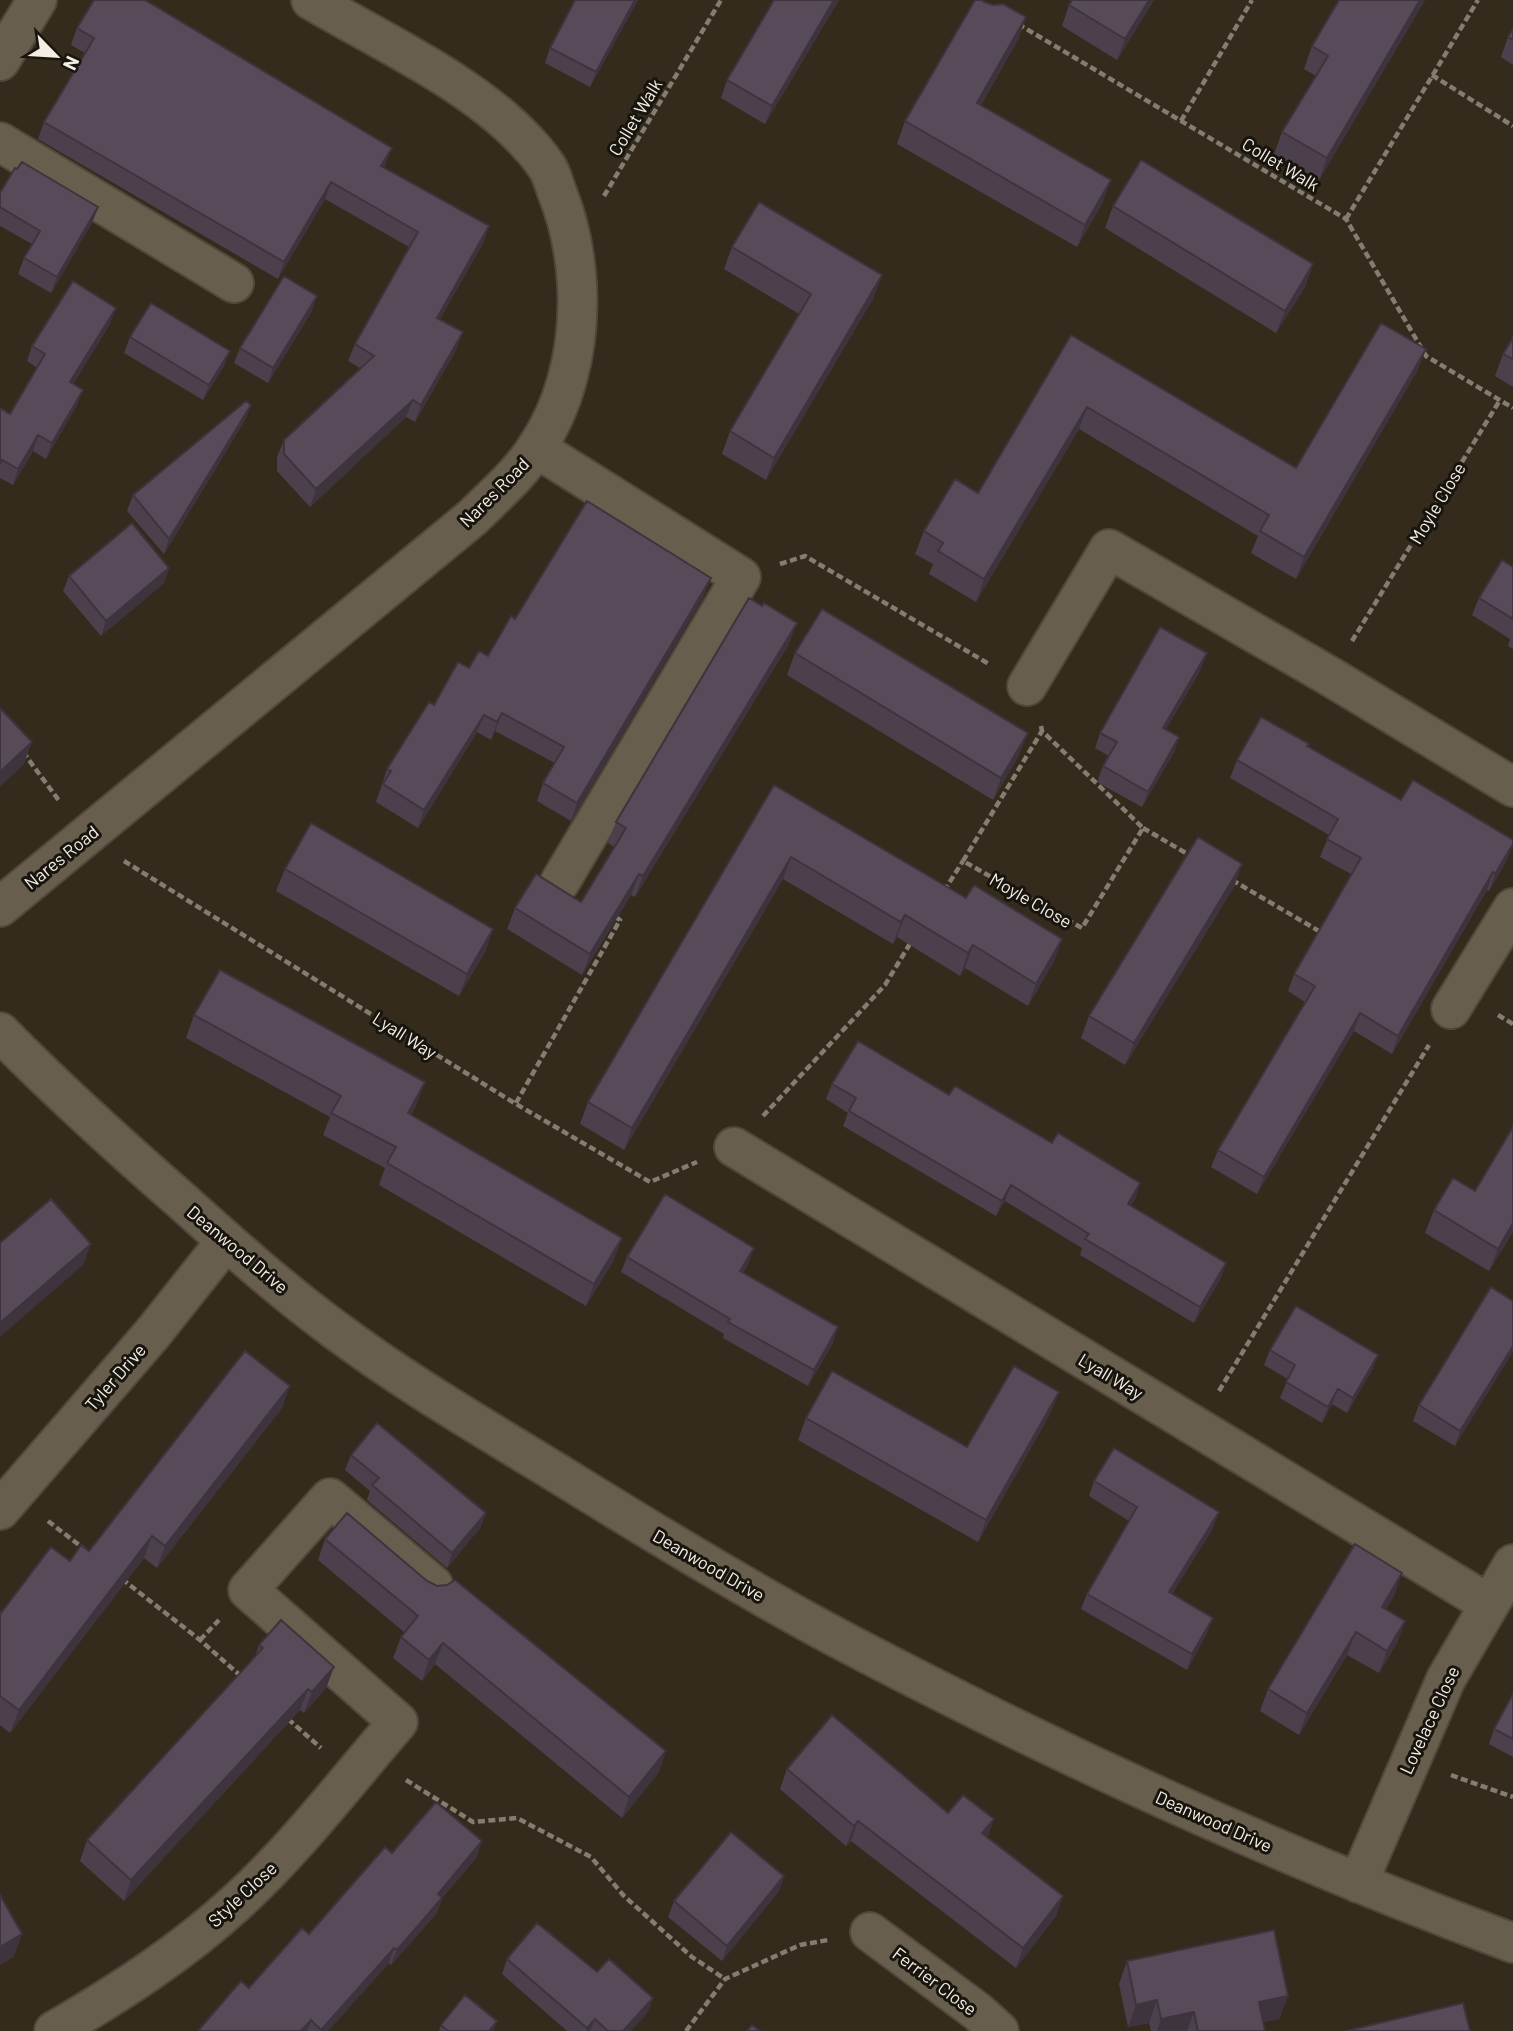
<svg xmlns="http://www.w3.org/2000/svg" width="1513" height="2031" font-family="Barlow,sans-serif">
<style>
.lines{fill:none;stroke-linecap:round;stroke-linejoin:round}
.minor-casing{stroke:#50483b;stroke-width:42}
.path{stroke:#847d71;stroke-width:4.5;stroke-dasharray:7 3.5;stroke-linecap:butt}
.minor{stroke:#685e4e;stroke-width:38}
.wall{fill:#4c404d}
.shaded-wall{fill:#3e343e}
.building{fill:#584b59;stroke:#3e343e;stroke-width:2}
.labels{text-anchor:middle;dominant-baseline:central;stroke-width:6;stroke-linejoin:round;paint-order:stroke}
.street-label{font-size:18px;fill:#f3ede4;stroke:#18150e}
</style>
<rect width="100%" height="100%" fill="#342b1d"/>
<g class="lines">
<defs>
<path id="minor" d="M0 61 37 0
M0 142 234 283
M536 448 741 577 560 882
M1027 686 1109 549 1331 677 1513 787
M0 907 473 517C495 495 520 474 537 447 550 427 561 403 567 380 584 320 580 249 557 192 554 184 552 175 547 167 541 158 532 147 524 139 469 81 380 41 311 0
M1451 1009 1513 908
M0 1032C58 1091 120 1147 183 1202 232 1246 281 1290 334 1329 410 1386 494 1434 575 1484 646 1528 717 1571 790 1612 852 1647 916 1679 980 1711 1154 1798 1331 1875 1513 1943
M734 1147 1489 1604
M0 1510 153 1333 226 1241
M1358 1883 1446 1679 1513 1564
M870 1932 978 2012 999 2031
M54 2031C119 1993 183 1952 238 1901 296 1848 346 1782 398 1722L248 1590 330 1498 433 1585"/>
</defs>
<use href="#minor" class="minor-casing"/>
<path class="path" d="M1018 24 1346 219 1426 356 1513 408
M1432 75 1513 126
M1181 121 1252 0
M604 196 721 0
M1346 219 1478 0
M780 564 805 556 989 664
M1352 641 1500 400
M1041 726 1042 731 1143 828 1082 928 963 861 1042 731
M23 752 60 802
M1143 828 1191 856
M124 861 516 1104 650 1182 697 1162
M1232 880 1324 934
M944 891 963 861
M1498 1015 1513 1024
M516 1103 620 920 614 916
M763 1116 885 985 911 942
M1219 1391 1429 1045
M48 1521 83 1548
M122 1579 200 1640 243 1678
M200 1640 219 1620
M288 1719 321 1748
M1451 1775 1513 1797
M406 1780 473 1822 517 1818 591 1857 624 1896 692 1957 725 1979
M686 2031 725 1979 800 1945 828 1940"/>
<use href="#minor" class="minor"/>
</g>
<path class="wall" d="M575 0H638L590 87 545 63 550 48Z
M839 0 765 124 721 98 727 80Z
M1154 0 1117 60 1062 26 1069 5Z
M1339 0H1425L1319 180 1274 154 1282 132 1316 76 1304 69 1312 46Z
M984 2 1026 17 1018 40 981 105 1103 202 1077 247 897 144 905 121Z
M77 28 392 148 384 167 489 226 483 243 440 319 456 350 415 422 406 417 310 507 277 471V457L284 440 360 368 348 361 355 344 409 247 325 199 278 279 38 139 44 122 85 53 71 45Z
M1513 29V65L1501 57 1508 37Z
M0 193 98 207 92 223 51 293 18 274 24 258 32 244 0 226Z
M1113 206 1313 264 1305 287 1276 333 1105 228Z
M732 247 874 297 766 480 722 454 730 431 799 314 724 269Z
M312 311 268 383 234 363 240 348Z
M110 324 73 384 77 405 46 459 33 451 13 485 0 478V408L10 414 37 368 27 361 32 346Z
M1071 335 1296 468 1426 349 1417 371 1296 579 1251 553 1258 536 1079 429 976 602 929 574 933 564 915 554 924 531 978 493Z
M130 337 224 366 203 400 124 353Z
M1513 338V387L1495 376 1503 354Z
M251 405 245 420 164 554 127 511 133 495Z
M1513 567V649L1508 646 1510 639 1472 615 1479 598Z
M169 568 164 583 101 636 63 591 69 576Z
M704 596 571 821 537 801 543 783 555 763 495 731 491 740 477 732 418 828 376 802 387 769 434 705 469 668 488 656 515 619Z
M789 644 635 897 631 895 582 975 507 929 515 908 581 902 614 847 608 843 616 822Z
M795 653 1019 755 993 800 787 675Z
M1201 669 1166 729 1179 737 1174 752 1142 807 1097 782 1103 766 1109 756 1095 748 1100 733Z
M1309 744 1308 746 1401 800 1508 858 1489 891 1487 890 1392 1054 1354 1031 1257 1194 1211 1167 1218 1150 1305 1002 1288 991 1294 974 1351 874 1320 857 1329 835 1230 778 1237 760Z
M774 785 966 898 1062 939 1054 961 1028 1006 965 968 960 976 897 937 893 944 783 879 624 1150 580 1124 588 1102Z
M1242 864 1234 887 1125 1065 1081 1038 1089 1016Z
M285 869 493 929 485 952 459 996 276 891Z
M194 1015 425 1082 416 1105 411 1115 614 1260 586 1306 379 1185 385 1168 323 1135 330 1117 186 1038Z
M832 1084 949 1095 1140 1183 1135 1199 1130 1206 1221 1278 1194 1323 1080 1255 1082 1248 1005 1201 996 1216 843 1126 848 1113 826 1099Z
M1513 1127V1232L1489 1271 1425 1233 1434 1210 1475 1191Z
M754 1248 748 1264 743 1273 838 1327 833 1343 808 1386 723 1338 724 1334 621 1272 627 1257Z
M1513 1301 1455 1446 1413 1421 1419 1405Z
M1270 1350 1378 1355 1372 1370 1347 1413 1332 1404 1322 1423 1280 1398 1288 1379 1264 1365Z
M1059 1392 1050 1414 978 1542 798 1440 806 1418 967 1447Z
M282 1408 157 1568 144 1558 10 1733 0 1725V1612L1 1613 70 1561 89 1551Z
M351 1455 486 1513 480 1528 447 1568 367 1500 370 1491 345 1470Z
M1094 1481 1213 1528 1172 1594 1207 1633 1187 1670 1081 1609 1087 1594 1129 1521 1089 1496Z
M325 1539 427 1581 659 1772 622 1818 435 1664 422 1681 393 1658 401 1637 404 1632 318 1560Z
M1394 1596 1386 1609 1405 1621 1397 1643 1379 1673 1347 1655 1299 1735 1260 1711 1268 1689Z
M259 1645 334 1667 326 1688 304 1713 300 1710 124 1901 80 1861 87 1840 255 1657Z
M1513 1694V1757L1489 1744 1494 1729Z
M787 1769 948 1813 987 1837 1063 1896 1056 1916 1016 1968 851 1841 846 1846 780 1789Z
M392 1853 477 1857 442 1898 437 1913 391 1965 389 1963 328 2031H198L249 1988 309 1934Z
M784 1876 779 1891 722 1961 668 1917 674 1901Z
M507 1959 597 1972 653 1998 647 2013 631 2031H567L502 1974Z
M1127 1961 1288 1996 1279 2019 1263 2022 1265 2031H1151L1149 2023 1128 2027 1119 1984Z
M441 2025 494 2029 492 2031H439Z"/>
<path class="shaded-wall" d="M635 0H638L590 87 596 72Z
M834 0H839L765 124 772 106Z
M1149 0H1154L1117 60 1125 39Z
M1420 0H1425L1319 180 1327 158Z
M1026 17 1018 40 969 125 977 103Z
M392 148 385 165 375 183 381 166Z
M1111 180 1103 202 1077 247 1085 225Z
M331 182 325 199 278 279 284 262Z
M98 207 92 223 51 293 57 277Z
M489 226 483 243 431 335 437 318Z
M1313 264 1305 287 1276 333 1285 311Z
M882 275 874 297 766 480 774 458Z
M317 296 312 311 268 383 273 368Z
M116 308 110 324 64 398 70 382Z
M463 332 456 350 415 422 421 405Z
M1426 349 1417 371 1296 579 1304 557Z
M230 351 224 366 203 400 209 385Z
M83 390 77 405 46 459 52 443Z
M413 400 406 417 310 507 316 489Z
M251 405 245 420 164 554 169 539Z
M1087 407 1079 429 976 602 984 579Z
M38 435 33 451 13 485 18 469Z
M169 568 164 583 101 636 106 621Z
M711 578 704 596 571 821 577 803Z
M797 623 789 644 635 897 643 876Z
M1207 653 1201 669 1158 743 1163 728Z
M502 713 495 731 491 740 497 722Z
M484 715 477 732 418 828 424 810Z
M1028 733 1019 755 993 800 1001 778Z
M1179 737 1174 752 1142 807 1148 792Z
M32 742 24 764 0 787V772Z
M1513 844 1508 858 1489 891 1495 874Z
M791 857 783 879 624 1150 632 1128Z
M1242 864 1234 887 1125 1065 1134 1043Z
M1493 872 1487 890 1392 1054 1398 1036Z
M639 874 631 895 582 975 590 954Z
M905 915 897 937 893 944 901 922Z
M493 929 485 952 459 996 467 974Z
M1062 939 1054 961 1028 1006 1036 984Z
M973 945 965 968 960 976 968 953Z
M1360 1013 1354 1031 1257 1194 1264 1177Z
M425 1082 416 1105 400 1135 408 1113Z
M1140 1183 1135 1199 1122 1220 1128 1204Z
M1011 1185 1005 1201 996 1216 1002 1201Z
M1513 1223V1232L1489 1271 1498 1249Z
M622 1238 614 1260 586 1306 594 1284Z
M91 1244 83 1265 0 1337V1323Z
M754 1248 748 1264 734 1287 740 1271Z
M1226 1263 1221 1278 1194 1323 1200 1307Z
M838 1327 833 1343 808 1386 814 1370Z
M1513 1346V1352L1455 1446 1460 1431Z
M1378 1355 1372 1370 1347 1413 1353 1398Z
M290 1386 282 1408 157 1568 165 1546Z
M1338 1389 1332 1404 1322 1423 1328 1407Z
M1059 1392 1050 1414 978 1542 986 1520Z
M1219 1512 1213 1528 1163 1608 1169 1592Z
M486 1513 480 1528 447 1568 452 1553Z
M152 1536 144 1558 10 1733 19 1710Z
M1402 1573 1394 1596 1374 1629 1382 1607Z
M1213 1618 1207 1633 1187 1670 1192 1654Z
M1405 1621 1397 1643 1379 1673 1387 1651Z
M1356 1632 1347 1655 1299 1735 1307 1713Z
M443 1643 435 1664 422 1681 429 1660Z
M334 1667 326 1688 304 1713 312 1692Z
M308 1689 300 1710 124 1901 131 1880Z
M666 1751 659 1772 622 1818 629 1797Z
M994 1819 987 1839 982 1833Z
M858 1821 851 1841 846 1846 854 1826Z
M482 1841 477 1857 432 1909 438 1894Z
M784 1876 779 1891 722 1961 727 1946Z
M1063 1896 1056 1916 1016 1968 1023 1948Z
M442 1898 437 1913 391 1965 397 1950Z
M22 1934 14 1957 0 1965V1947Z
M394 1948 389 1963 328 2031H320Z
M1288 1996 1279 2019 1251 2025 1259 2002Z
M653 1998 647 2013 631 2031H623Z
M1157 2000 1149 2023 1128 2027 1136 2005Z
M1194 2012 1187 2031H1157L1161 2019Z
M595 2019 590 2031H586L587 2028Z
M311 2020 307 2031H301Z
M497 2021 494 2029 492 2031H489Z"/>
<path class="building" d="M94 0H145L392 148 381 166 489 226 437 318 463 332 421 405 413 400 316 489 284 454V440L374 356 355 344 418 232 331 182 284 262 44 122 94 38 77 28Z
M575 0H635L596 72 550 48Z
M774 0H834L772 106 727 80Z
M975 0H982L984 2 993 5 1003 4 1026 17 977 103 1111 180 1085 225 905 121Z
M1072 0H1149L1125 39 1069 5Z
M1339 0H1420L1327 158 1282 132 1328 56 1312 46Z
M1513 29V40L1508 37Z
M1141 160 1313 264 1285 311 1113 206Z
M22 162 98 207 57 277 24 258 40 231 0 207V193L15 168 17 169Z
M759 202 882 275 774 458 730 431 811 294 732 247Z
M284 276 317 296 273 368 240 348Z
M73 281 116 308 70 382 83 390 52 443 38 435 18 469 2 460 0 464V408L10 414 45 354 32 346Z
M151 303 230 351 209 385 130 337Z
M1381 323 1426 349 1304 557 1260 531 1269 515 1087 407 984 579 938 551 943 543 924 531 955 479 978 493 1071 335 1296 468Z
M1513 338V359L1503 354Z
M246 401 251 405 169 539 133 495Z
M587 501 711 578 577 803 543 783 564 747 502 713 497 722 484 715 424 810 383 784 391 771 387 769 429 702 434 705 458 662 469 668 479 651 488 656 511 616 515 619Z
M132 523 169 568 106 621 69 576Z
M1502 560 1513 567V619L1479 598Z
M749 598 762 606 764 603 797 623 643 876 639 874 590 954 515 908 536 874 581 902 626 828 616 822Z
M822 609 1028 733 1001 778 795 653Z
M1160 627 1207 653 1163 728 1179 737 1148 792 1103 766 1117 742 1100 733Z
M0 708 32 742 0 772Z
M1261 717 1309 744 1307 746 1401 800 1413 780 1513 840V844L1495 874 1493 872 1398 1036 1360 1013 1264 1177 1218 1150 1315 986 1294 974 1361 858 1327 839 1338 819 1237 760Z
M774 785 966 898 974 885 1062 939 1036 984 973 945 968 953 905 915 901 922 791 857 632 1128 588 1102Z
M311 823 493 929 467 974 285 869Z
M1198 837 1242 864 1134 1043 1089 1016Z
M220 970 425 1082 408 1113 622 1238 594 1284 387 1163 396 1147 331 1113 341 1096 194 1015Z
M858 1041 949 1095 955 1086 1052 1143 1058 1133 1140 1183 1128 1204 1226 1263 1200 1307 1085 1239 1089 1234 1011 1185 1002 1201 849 1111 856 1098 832 1084Z
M1513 1127V1223L1498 1249 1434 1210 1453 1178 1475 1191Z
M665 1194 754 1248 740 1271 838 1327 814 1370 728 1322 730 1319 627 1257Z
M51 1199 91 1244 0 1323V1243Z
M1491 1287 1513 1301V1346L1460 1431 1419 1405Z
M1296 1306 1378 1355 1353 1398 1338 1389 1328 1407 1286 1382 1295 1365 1270 1350Z
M245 1351 290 1386 165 1546 152 1536 19 1710 0 1696V1612L1 1613 51 1547 70 1561 81 1545 89 1551Z
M1014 1366 1059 1392 986 1520 806 1418 832 1371 967 1447Z
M377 1423 486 1513 452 1553 372 1485 379 1478 351 1455Z
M1114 1448 1219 1512 1169 1592 1213 1618 1192 1654 1087 1594 1137 1507 1094 1481Z
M347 1513 427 1581 437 1586 447 1585 455 1580 666 1751 629 1797 443 1643 429 1660 401 1637 418 1616 325 1539Z
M1355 1544 1402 1573 1382 1607 1405 1621 1387 1651 1356 1632 1307 1713 1268 1689Z
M281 1620 334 1667 312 1692 308 1689 131 1880 87 1840 263 1648 259 1645Z
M1513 1694V1739L1494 1729Z
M832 1715 948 1813 963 1795 994 1819 982 1833 1063 1896 1023 1948 858 1821 854 1826 787 1769Z
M436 1802 482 1841 438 1894 442 1898 397 1950 394 1948 321 2030 311 2020 301 2031H198L241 1981 249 1988 302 1928 309 1934 385 1847 392 1853Z
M731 1832 784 1876 727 1946 674 1901Z
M0 1895 22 1934 0 1947Z
M537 1923 597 1972 609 1959 653 1998 623 2031H608L595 2019 587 2028 507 1959Z
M1274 1930 1288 1996 1259 2002 1265 2031H1198L1194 2012 1161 2019 1157 2000 1136 2005 1127 1961Z
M465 1995 497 2021 489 2031H448L441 2025Z
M1463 2003 1470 2031H1346Z
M752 2025 760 2031H747Z"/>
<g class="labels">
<g class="street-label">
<text transform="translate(635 117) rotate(-59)">Collet Walk</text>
<text transform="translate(1281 164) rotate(31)">Collet Walk</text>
<text transform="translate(494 492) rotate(-45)">Nares Road</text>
<text transform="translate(1437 503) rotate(-59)">Moyle Close</text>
<text transform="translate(61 857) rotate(-39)">Nares Road</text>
<text transform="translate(1031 900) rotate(30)">Moyle Close</text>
<text transform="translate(405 1035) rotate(32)">Lyall Way</text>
<text transform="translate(238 1249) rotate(40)">Deanwood Drive</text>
<text transform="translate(1111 1376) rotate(31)">Lyall Way</text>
<text transform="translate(115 1377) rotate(-49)">Tyler Drive</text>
<text transform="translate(709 1565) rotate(30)">Deanwood Drive</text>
<text transform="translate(1429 1720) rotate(-65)">Lovelace Close</text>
<text transform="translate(1214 1821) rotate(24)">Deanwood Drive</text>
<text transform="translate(242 1894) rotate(-43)">Style Close</text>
<text transform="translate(935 1981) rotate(37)">Ferrier Close</text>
</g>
</g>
<g transform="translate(56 56) rotate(115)" stroke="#18150e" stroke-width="5" paint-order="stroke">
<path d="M0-5L12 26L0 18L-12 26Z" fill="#f3ede4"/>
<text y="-10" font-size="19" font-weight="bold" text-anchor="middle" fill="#f3ede4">N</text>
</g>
</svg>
